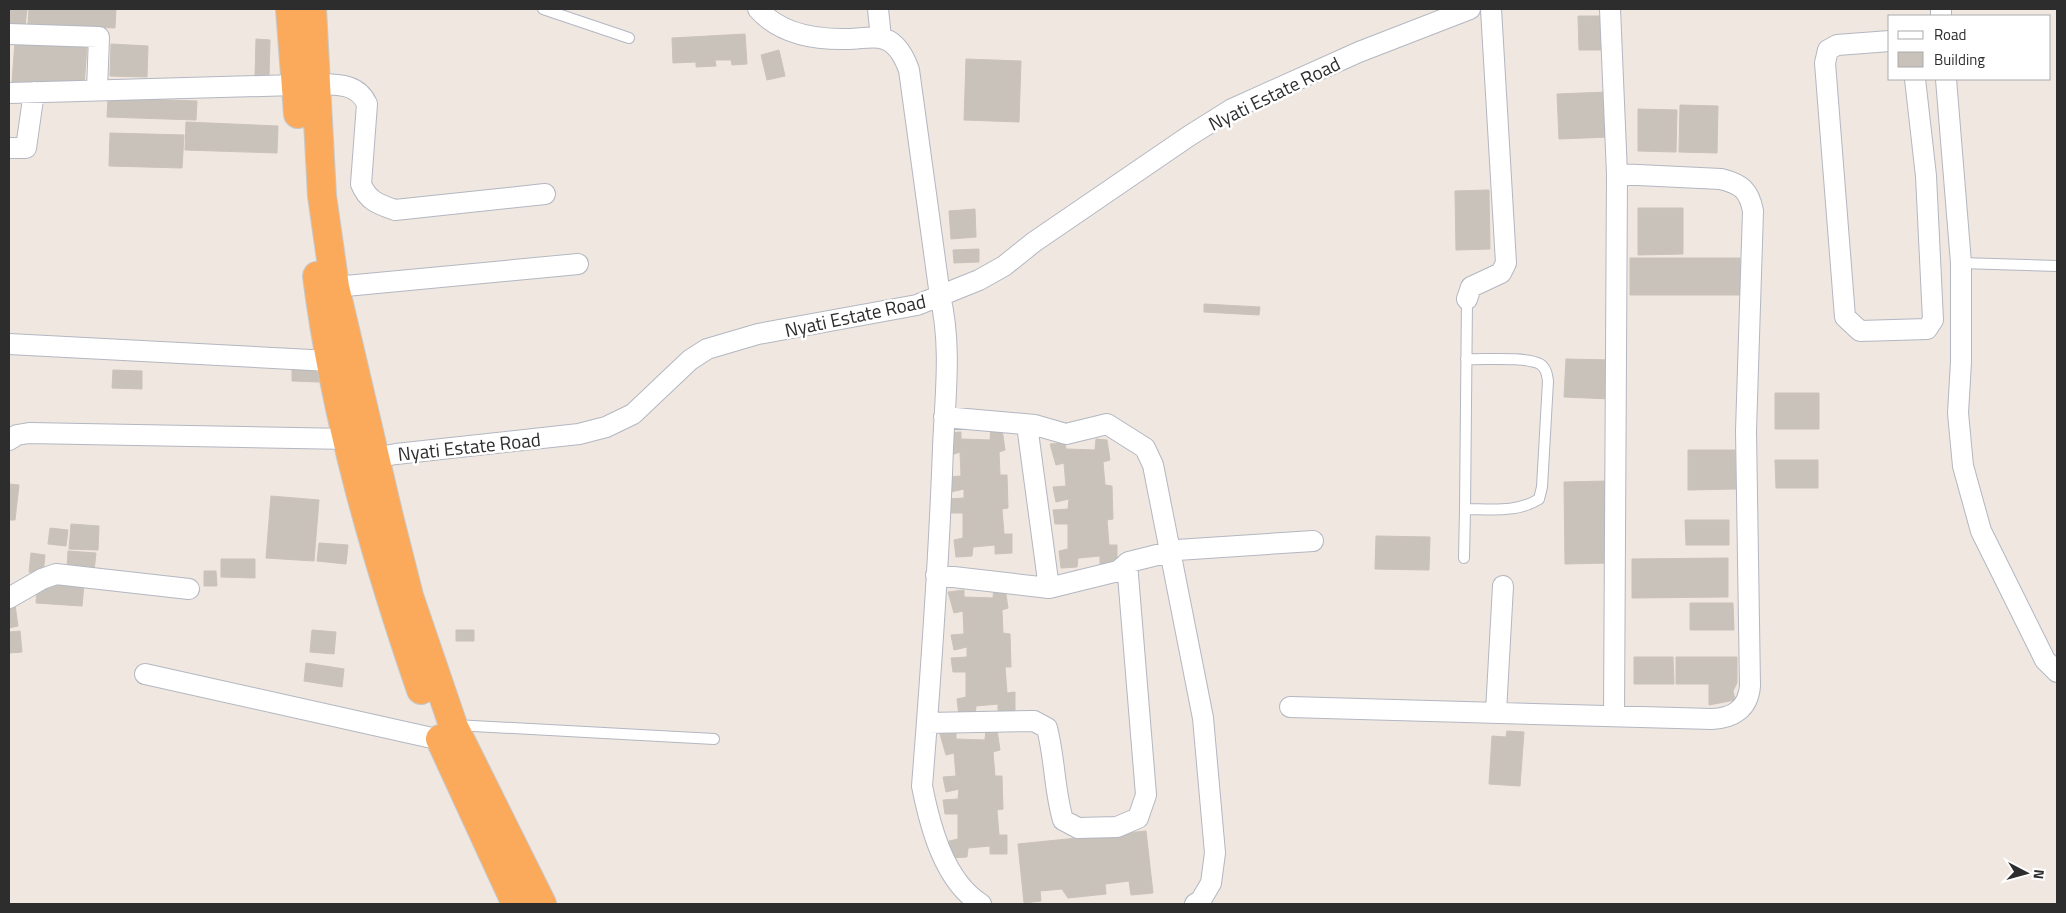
<svg xmlns="http://www.w3.org/2000/svg" width="2066" height="913" font-family="'Titillium Web',sans-serif">
<style>
.building{fill:#c8c2bb;stroke:#cbc3b9}
.lines{fill:none;stroke-linecap:round;stroke-linejoin:round}
.service-casing{stroke:#b3b7c1;stroke-width:12}
.minor-casing{stroke:#b3b7c1;stroke-width:22}
.trunk-casing{stroke:#c8c8c8;stroke-width:30}
.service{stroke:#fff;stroke-width:10}
.minor{stroke:#fff;stroke-width:20}
.trunk{stroke:#fbaa5c;stroke-width:28}
.labels{text-anchor:middle;dominant-baseline:central;stroke-width:5;stroke-linejoin:round;paint-order:stroke}
.street-label{font-size:19px;fill:#2d2d2d;stroke:#fff}
</style>
<rect width="100%" height="100%" fill="#efe7e0"/>
<path class="building" d="M9 9H27L25 26 9 25Z
M29 9H116L115 28 28 24Z
M1578 16H1601V50H1579Z
M745 34 747 64 732 65 731 60H715L716 66 696 67V62L673 63 672 38Z
M256 39 270 40 269 77 255 76Z
M15 42 87 46 84 86 12 82Z
M111 44 148 46 147 77 110 76Z
M779 50 785 76 767 80 761 55Z
M966 59 1021 61 1019 122 964 120Z
M1607 92 1609 137 1559 139 1557 94Z
M108 98 197 101 196 120 107 117Z
M1680 105 1718 106 1717 153 1679 152Z
M1638 109 1677 110 1676 152 1638 151Z
M186 122 278 126 277 153 185 150Z
M110 133 184 135 182 168 109 166Z
M1489 190 1490 249 1456 250 1455 191Z
M1638 208H1683V254L1638 255Z
M975 209 976 237 951 239 949 211Z
M979 249V262L954 263 953 250Z
M1630 258H1740V295H1630Z
M1204 304 1260 307 1259 315 1204 312Z
M1566 359 1612 360 1611 399 1564 397Z
M292 365H319V382L292 381Z
M113 370 142 371V389L112 388Z
M1775 393H1819V429H1775Z
M991 428 1002 429 1005 450 999 452 1000 475H1007L1008 508 1002 509 1004 534H1012V553L995 554V545L973 547 972 556 956 557 954 540 963 538V513H950L948 499 964 498V489L951 492 948 477 961 476 960 452 951 455 945 433 961 432V439L990 440Z
M1096 439 1107 440 1110 460 1103 462 1105 485 1112 486 1113 519 1107 520 1109 545H1117V564H1100V556L1078 558 1077 567 1061 568 1059 551 1068 549V524H1055L1053 510 1068 509 1069 499 1056 502 1053 487 1066 486 1064 463 1056 465 1050 444 1065 443 1066 449 1095 450Z
M1688 450H1735L1736 489 1688 490Z
M1775 460H1818V488H1776Z
M1607 481 1608 563 1565 564 1564 482Z
M9 484 19 485 15 520H9Z
M271 496 319 500 314 561 266 558Z
M1685 520H1729V545H1686Z
M71 524 99 526 98 550 69 549Z
M50 528 68 530 66 546 48 544Z
M1376 536 1430 537 1429 570 1375 569Z
M319 543 348 545 346 564 317 561Z
M68 551 96 553 94 571 67 569Z
M31 553 45 555 43 574 29 572Z
M1728 558V597L1632 598V559Z
M221 559H255V578L221 577Z
M204 571H216L217 586H204Z
M50 582 84 584 82 606 36 603 37 589Z
M994 587 1005 588 1008 608 1002 610 1003 633 1010 634 1011 667H1005L1007 693 1015 692V712H998V704L976 706 975 715 959 716 957 699 966 697V672H953L951 658 967 657V647L954 650 951 635 964 634 963 611 954 613 948 592 964 590V597L993 598Z
M1690 603H1733L1734 630H1690Z
M15 605 18 626 9 628V606Z
M312 630 336 632 334 654 310 652Z
M456 630H474V641H456Z
M20 631 22 652 9 653V632Z
M1634 657H1673L1674 684H1634Z
M1676 657H1737V683L1733 691 1735 700 1709 705V684H1676Z
M306 663 344 669 342 687 304 681Z
M986 729 997 730 1000 750 993 752 995 776H1002L1003 809 997 810 999 835H1007V854H990V846L968 848 967 857 951 858 949 841 958 839V814H945L943 800 958 799 959 789 946 792 943 777 956 776 954 753 946 755 940 734 956 733V739L985 740Z
M1507 731 1524 732 1520 786 1489 784 1492 736 1506 737Z
M1146 831 1153 893 1131 895 1129 881 1105 884 1106 894 1068 898 1062 889 1040 891 1041 901 1024 903 1018 844Z"/>
<g class="lines">
<defs>
<path id="service" d="M543 9 629 38
M1961 263 2057 266
M1466 359C1483 360 1525 356 1540 364 1546 368 1547 374 1548 381L1542 487 1539 499C1517 513 1491 509 1465 509L1467 299
M1464 558 1465 509
M455 725 714 739"/>
<path id="minor" d="M758 9C781 35 816 40 849 39 859 39 870 36 880 38 896 40 904 56 909 70L940 296C952 345 945 397 943 448 939 560 931 673 922 786 930 826 944 881 981 904
M878 9 881 38
M1610 9 1617 174 1614 716
M1941 9V16
M9 34 99 37 97 90
M1890 41 1837 45 1828 50 1825 63 1845 317 1860 331 1927 329 1933 320 1926 176 1915 79
M1946 79 1961 263V362L1958 413 1963 466 1981 531 2045 660 2057 672
M314 84C336 85 357 82 367 104L361 184C368 201 378 204 395 210L545 194
M9 93 295 85
M9 148H26L34 92
M335 287 578 264
M1467 299 1471 287 1501 273 1506 263 1491 9
M9 344 330 361
M944 417 1035 425 1066 434 1107 424 1145 448 1153 465 1203 718 1215 853 1211 883 1201 900 1195 904
M1027 425 1049 588
M9 440 17 435 29 433 348 439
M363 460 396 454 579 434 606 427 633 414 690 360 707 349 758 334 917 305 979 280 1004 266 1034 242 1189 136 1232 109 1359 52 1470 9
M936 575 1049 588 1118 571 1129 562 1177 550 1313 541
M9 598 42 579 56 574 189 589
M145 674 441 740
M1290 707 1712 719C1733 718 1748 709 1750 686L1746 431 1753 211C1749 190 1741 184 1721 179L1617 174
M1496 712 1503 586
M927 723 1034 721 1047 728C1055 759 1054 789 1063 820L1078 828 1117 827 1138 818 1146 795 1127 563"/>
<path id="trunk" d="M290 9 298 114
M312 9 322 196 335 287 389 517 409 596 453 725 542 904
M317 276C335 417 375 556 421 690
M440 739 516 904"/>
</defs>
<use href="#service" class="service-casing"/>
<use href="#minor" class="minor-casing"/>
<use href="#trunk" class="trunk-casing"/>
<use href="#service" class="service"/>
<use href="#minor" class="minor"/>
<use href="#trunk" class="trunk"/>
</g>
<g class="labels">
<g class="street-label">
<text transform="translate(1274 93) rotate(-26)">Nyati Estate Road</text>
<text transform="translate(855 315) rotate(-12)">Nyati Estate Road</text>
<text transform="translate(469 446) rotate(-6)">Nyati Estate Road</text>
</g>
</g>
<rect width="2066" height="913" fill="none" stroke="#2d2d2d" stroke-width="20"/>
<rect x="1888" y="15" width="162" height="65" fill="#ffffff" stroke="#ababab"/>
<rect x="1898" y="31" width="25" height="8" fill="#ffffff" stroke="#ababab"/>
<text x="1934" y="40" font-size="15" fill="#2d2d2d">Road</text>
<rect x="1898" y="52" width="25" height="15" fill="#c8c2bb" stroke="#ababab"/>
<text x="1934" y="65" font-size="15" fill="#2d2d2d">Building</text>
<g transform="translate(2026 873) rotate(96)" stroke="#ffffff" stroke-width="4" paint-order="stroke">
<path d="M0-4L9 19L0 12L-9 19Z" fill="#2d2d2d"/>
<text y="-8" font-size="14" font-weight="bold" text-anchor="middle" fill="#2d2d2d">N</text>
</g>
</svg>
